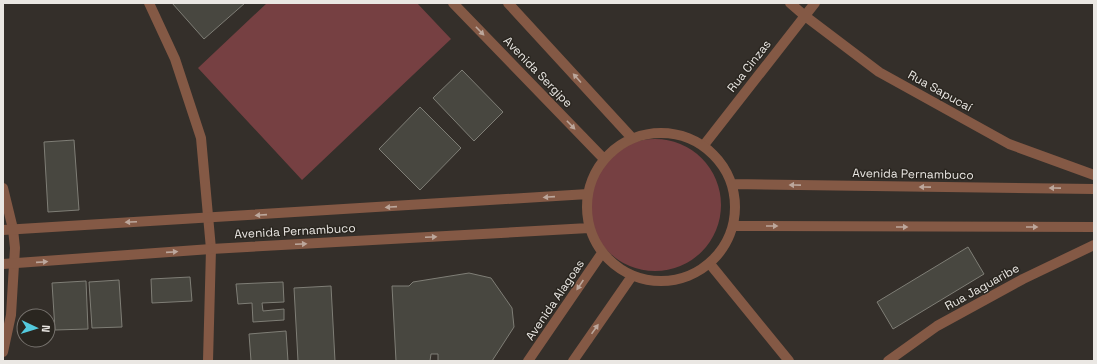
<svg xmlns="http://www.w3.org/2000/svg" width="1097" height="364" font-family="'Space Grotesk',sans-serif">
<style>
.green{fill:#764042}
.building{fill:#484740;stroke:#7f7e76}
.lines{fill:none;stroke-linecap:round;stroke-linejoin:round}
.minor{stroke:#845945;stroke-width:10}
.tertiary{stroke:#845945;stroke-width:10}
.oneway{fill:#bca79c}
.labels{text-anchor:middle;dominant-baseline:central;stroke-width:3;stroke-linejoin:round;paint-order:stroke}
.street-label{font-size:12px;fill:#eae7e3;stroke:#2a2620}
</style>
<rect width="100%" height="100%" fill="#342f2a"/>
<path class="green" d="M267 3H417L451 39 302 180 198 68Z
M589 205a66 66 0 1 1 132 0a66 66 0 1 1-132 0Z"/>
<path class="building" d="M172 3H245L204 39Z
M462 70 503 112 474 141 433 98Z
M420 107 461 148 420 190 379 149Z
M74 140 79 210 48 212 44 142Z
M968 247 984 274 893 329 877 302Z
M469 273 491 278 512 308 514 327 492 361H438V354H431L430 361H396L392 286H409L413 282Z
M190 277 192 301 152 303 151 279Z
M119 280 122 327 92 328 89 282Z
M86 281 88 329 55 330 52 283Z
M283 282 284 302 262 303 263 311 284 309V320L253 322 252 303 238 304 236 284Z
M331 286 335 361H298L294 288Z
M286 331 288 361H251L249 334Z"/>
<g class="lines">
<path class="minor" d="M149 3 175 59 201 138 211 249 208 361
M790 3 805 16 879 72 1009 144 1094 175
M704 145 815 3
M3 188 13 229 15 248 11 315 3 352
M710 264 789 361
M888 361 937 326 1023 279 1094 245"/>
<path class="tertiary" d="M453 3 604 159
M508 3 632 138
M587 207a74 74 0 1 1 148 0a74 74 0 1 1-148 0Z
M732 184 1094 189
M733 226 1094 227
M3 230 588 194
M3 264 211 249 589 228
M528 361 602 253
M573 361 632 276"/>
</g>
<defs><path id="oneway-solid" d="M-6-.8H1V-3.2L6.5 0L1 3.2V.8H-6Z"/></defs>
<g class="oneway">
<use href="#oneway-solid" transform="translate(480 31) rotate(46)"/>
<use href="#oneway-solid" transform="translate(577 78) rotate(-132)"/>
<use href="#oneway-solid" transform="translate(571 125) rotate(46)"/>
<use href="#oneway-solid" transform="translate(795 185) rotate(-179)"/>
<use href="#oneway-solid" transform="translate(925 187) rotate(-179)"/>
<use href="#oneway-solid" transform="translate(1055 188) rotate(-179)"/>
<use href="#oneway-solid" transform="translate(549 197) rotate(176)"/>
<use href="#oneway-solid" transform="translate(391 207) rotate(176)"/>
<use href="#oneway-solid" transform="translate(261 215) rotate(176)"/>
<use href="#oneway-solid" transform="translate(131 222) rotate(177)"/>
<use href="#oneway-solid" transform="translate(772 226)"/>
<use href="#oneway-solid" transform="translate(902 227)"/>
<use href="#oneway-solid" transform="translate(1032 227)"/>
<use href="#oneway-solid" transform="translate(431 237) rotate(-3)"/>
<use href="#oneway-solid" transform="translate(301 244) rotate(-3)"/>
<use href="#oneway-solid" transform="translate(172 252) rotate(-4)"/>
<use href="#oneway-solid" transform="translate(42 262) rotate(-4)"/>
<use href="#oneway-solid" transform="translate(580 285) rotate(124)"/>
<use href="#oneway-solid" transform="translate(595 329) rotate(-55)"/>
</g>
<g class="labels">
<g class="street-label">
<text transform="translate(749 66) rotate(-52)">Rua Cinzas</text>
<text transform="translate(538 72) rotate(46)">Avenida Sergipe</text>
<text transform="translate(940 91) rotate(29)">Rua Sapucaí</text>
<text transform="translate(913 174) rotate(1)">Avenida Pernambuco</text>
<text transform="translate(295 231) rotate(-3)">Avenida Pernambuco</text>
<text transform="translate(982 287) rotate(-29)">Rua Jaguaribe</text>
<text transform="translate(555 300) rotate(-56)">Avenida Alagoas</text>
</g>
</g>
<rect width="1097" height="364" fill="none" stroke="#eae7e3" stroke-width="8"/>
<g transform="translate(36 328) rotate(94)"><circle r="19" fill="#2a2620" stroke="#77736e"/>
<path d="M0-3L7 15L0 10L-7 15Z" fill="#54cadd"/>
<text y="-6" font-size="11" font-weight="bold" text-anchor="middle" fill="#eae7e3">N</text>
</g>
</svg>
